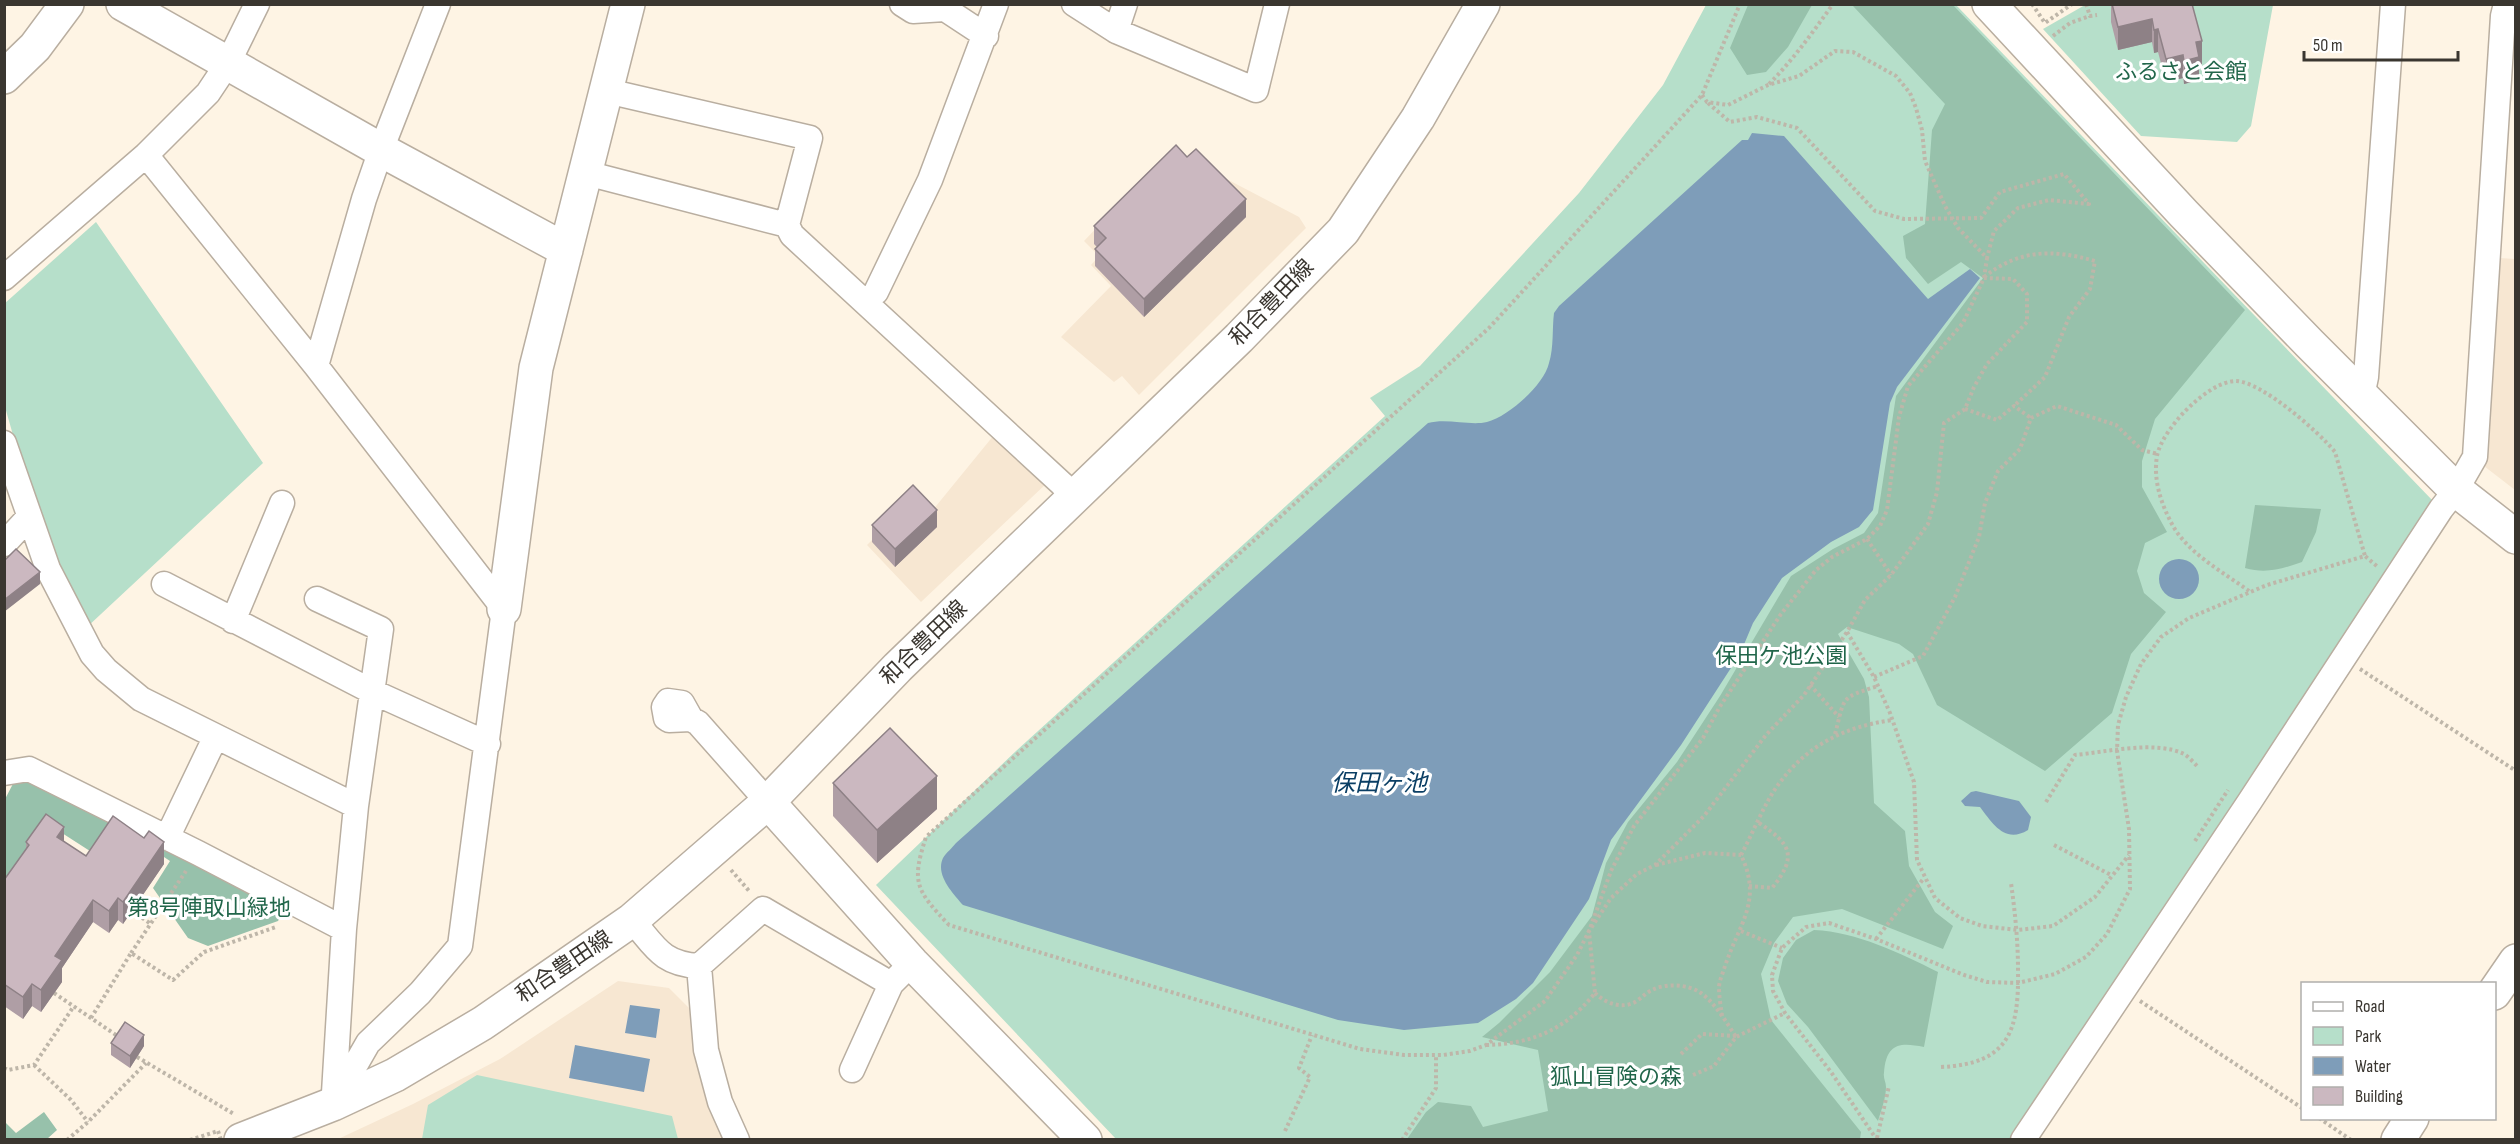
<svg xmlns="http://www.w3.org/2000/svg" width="2520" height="1144" font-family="'Sofia Sans Condensed','Noto Sans JP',sans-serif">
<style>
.built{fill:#f7e7d2}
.green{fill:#b6dfca}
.forest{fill:#97c1ab}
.water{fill:#7e9db9}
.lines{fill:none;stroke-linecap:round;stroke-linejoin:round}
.street-casing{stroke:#b9aea0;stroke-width:27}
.secondary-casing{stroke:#b9aea0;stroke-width:36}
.path{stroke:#beb6a9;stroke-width:4;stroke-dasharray:3 3;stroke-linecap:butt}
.street{stroke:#fff;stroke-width:24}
.secondary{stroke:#fff;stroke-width:33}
.path-bridge{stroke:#beb6a9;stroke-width:4;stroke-dasharray:3 3;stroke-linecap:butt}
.wall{fill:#af9ea5}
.shaded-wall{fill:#8e8186}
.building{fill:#cbb8c0;stroke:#8e8186;stroke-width:1.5}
.labels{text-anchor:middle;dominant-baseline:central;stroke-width:6;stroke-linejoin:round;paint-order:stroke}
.park-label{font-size:22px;fill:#21664a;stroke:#fff}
.street-label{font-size:22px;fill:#3a3630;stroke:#fff}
.water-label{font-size:24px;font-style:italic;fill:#0a3e64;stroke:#fff}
</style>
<rect width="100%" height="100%" fill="#fef4e4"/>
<path class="built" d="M1171 150 1299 217 1306 228 1139 395 1122 376 1114 382 1061 337 1111 286 1091 265 1099 256 1084 241Z
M2500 258 2515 259V490L2484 466Z
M994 435 1048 482 921 602 867 545 916 496 932 511Z
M618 981 669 988 695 1014 728 1140H336L413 1104 500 1059Z"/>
<path class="green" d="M1706 5H1956L2433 501 2017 1139H1116L876 885 1016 751 1385 416 1370 398 1420 366 1579 193 1663 85Z
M2085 5H2273L2251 126 2237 142 2141 136 2043 29Z
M96 222 263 463 86 628 35 512 5 407 4 304Z
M477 1075 672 1116 678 1139H422L428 1105Z"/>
<path class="forest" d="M1748 5H1812L1788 47 1766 72 1747 75 1730 48Z
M1847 5H1953L2245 310 2155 419 2142 461V487L2167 532 2145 543 2137 571 2144 593 2166 612 2131 654 2112 713 2045 771 1937 705 1913 654 1899 644 1847 627 1838 634 1864 679 1869 697 1874 803 1905 831 1909 866 1935 912 1953 926 1943 949 1842 909 1793 917 1774 943 1761 974 1771 1020 1861 1132 1860 1139H1407L1426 1112 1438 1102 1471 1106 1483 1127 1548 1111 1538 1050 1482 1037 1499 1023 1550 972 1592 916 1606 863 1628 822 1677 762 1720 696 1791 576 1833 549 1864 533 1878 513 1896 396 1983 278 1961 262 1928 284 1906 258 1903 236 1925 224 1932 130 1945 104 1853 6Z
M2255 505 2321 509 2316 532 2302 562C2282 569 2266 574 2245 568Z
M32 778 286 907 278 921 208 946 188 938 153 888 170 861 149 847 93 853 48 824 5 886 4 801 15 780Z
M1814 930C1857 932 1900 953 1938 972L1924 1047C1900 1042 1886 1043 1884 1073 1883 1078 1886 1082 1886 1087 1886 1098 1881 1111 1878 1121L1808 1027 1787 1004 1778 981 1783 958 1796 940Z
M44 1112 57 1130 47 1139H5V1122L16 1133Z"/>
<path class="water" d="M1752 133 1784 136 1928 299 1970 269 1980 278 1897 387 1890 403 1873 510 1859 527 1831 542 1782 578 1753 623 1740 654 1681 745 1611 840 1589 899 1533 983 1516 999 1478 1023 1404 1030 1338 1020 963 905C953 893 935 875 943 858 946 853 953 847 956 843L1428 423C1447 418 1470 426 1487 422 1509 416 1544 385 1549 363 1554 347 1552 329 1554 313L1559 306 1742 140H1748Z
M2159 579a20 20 0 1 1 40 0a20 20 0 1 1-40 0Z
M1976 791 2019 801 2031 817 2028 830C2005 844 1993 824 1980 807L1965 806 1961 801 1971 792Z
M630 1005 660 1009 656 1038 625 1033Z
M575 1045 650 1059 644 1092 569 1078Z"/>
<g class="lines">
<defs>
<path id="street" d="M902 4 913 11 945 9 986 36
M1074 4 1116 31 1256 90 1277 4
M1116 31 1125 4
M607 91 810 138 787 225
M146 155 316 366 504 609 460 946 420 993 368 1043 333 1104
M586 173 787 225 792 235 1062 484 1074 497
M4 278 146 155 208 93 228 63 257 4
M876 292 930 180 996 4
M316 366 364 199 381 150 438 4
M2362 396 2366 377 2393 4
M4 443 48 569 92 654 106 670 141 699 356 806
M4 544 29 517
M164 584 371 691 488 744
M317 599 381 629 356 806 344 929 334 1093
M233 621 282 503
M691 719 682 703 668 701 664 707 666 718 669 720 691 719 698 723 768 802
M4 773 29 769 198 853 344 929
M167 838 215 738
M632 920C655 946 661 964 699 966L706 1050 720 1102 737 1140
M699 966 763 909 891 984
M852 1070 891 984 903 972
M2023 1140 2250 801 2441 509 2456 490 2475 457 2503 16 2506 4"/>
<path id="secondary" d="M123 4 381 150 566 250
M1989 4 2184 214 2310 344 2456 490 2516 537
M4 77 35 47 67 4
M504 609 536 368 628 4
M768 802 912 963 1085 1140
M2494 993 2516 961
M241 1140 333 1104 395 1075 483 1023 632 920 768 802 898 667 1239 338 1343 231 1418 118 1483 4
M2398 1140 2412 1118"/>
</defs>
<use href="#street" class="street-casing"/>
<use href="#secondary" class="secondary-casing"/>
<path class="path" d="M2032 4 2045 23 2072 4
M2086 4 2090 16 2097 15
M2053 36 2070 23 2090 16
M1769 84C1793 60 1813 32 1833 4
M1702 95 1707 102 1728 105 1768 85 1799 76 1835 51 1853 52 1896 76 1910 93 1916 108 1922 130 1925 161 1945 206 1958 228 1987 258 1984 278 1963 323 1908 386 1899 417 1887 510 1880 526 1867 539 1832 557 1816 570 1781 614 1719 708 1703 738 1634 826 1611 871 1589 931 1577 955 1545 1001 1486 1045 1470 1051 1443 1055H1404L1360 1049 949 925C916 890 911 883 926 837L1489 328 1702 95 1740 4
M1708 103 1730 122 1757 117 1797 128 1875 211 1904 219 1981 218 2000 192 2064 174 2089 204 2049 200 2018 208 1994 231 1987 258
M1984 277C2020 249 2053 249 2095 261L2090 289 2069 317 2045 377 2014 406
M1965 409 1997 420 2014 406 2031 418
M1867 539 1891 575
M2249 591C2223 572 2189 554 2173 526 2161 504 2153 480 2157 456 2162 429 2208 381 2236 381 2262 382 2318 431 2335 452L2365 556
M1847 632 1874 677 1890 713 1914 782 1917 860 1935 898 1960 918 1982 926 2018 930 2053 926 2095 897 2129 855
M2360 669 2516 771
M1874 677 1923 656 1955 597 1979 537 1985 503 1998 471 2020 449 2031 418 2057 406 2116 425 2142 450 2158 454
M1810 685 1839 717
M1835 734C1845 697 1839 698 1878 686
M2046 802 2075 755C2106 752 2156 740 2184 754 2189 757 2194 763 2198 767
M2195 841 2228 790
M2054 845 2111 875
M1656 865 1705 853 1741 855
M731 870 750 892
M1749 886 1772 888C1798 856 1791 844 1759 823
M132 911 151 924
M1741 931 1782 948
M1876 939 1924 878
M131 953 186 871
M54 993 119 1037
M1595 993C1604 1002 1619 1009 1633 1003 1640 1000 1645 993 1652 990 1666 983 1688 984 1701 993 1715 1003 1727 1023 1736 1037
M2140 1001 2302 1108
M1722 1016C1721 1007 1719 997 1719 988 1719 981 1723 973 1725 966 1739 924 1763 901 1741 855 1752 835 1765 802 1778 785 1807 745 1844 727 1892 720
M91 1018 131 953 173 980 204 952 276 927
M1486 1045C1533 1044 1566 1029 1595 993L1589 931 1611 898 1637 874 1655 865 1704 816 1766 735 1804 695 1847 632 1865 600 1891 575 1928 524 1937 492 1944 423 1965 409 1974 387 1987 364 2027 322V294L2013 279 1984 278
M1681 1054 1702 1034 1736 1036
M137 1057 234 1114
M34 1065 71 1100 88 1122
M1941 1067C2009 1064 2019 1031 2018 970 2018 940 2015 912 2011 883
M4 1068 8 1070 34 1065 74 1006
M1693 1075 1714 1066 1736 1037 1785 1013
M2319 1118 2351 1140
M1285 1131 1310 1077 1299 1068 1312 1035
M1877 1138 1889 1086
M67 1140 88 1122 146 1063
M190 1140 218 1131
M1402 1140 1436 1088V1055
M1877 1140 1831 1072 1785 1013 1773 991 1772 975 1782 948 1806 927 1829 923 1876 939 1964 975 1987 982 2018 983 2055 974 2086 957 2107 934 2130 889 2129 829 2117 751 2118 725 2126 697 2141 664 2161 637 2189 618 2267 585 2365 556 2379 568"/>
<use href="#street" class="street"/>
<use href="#secondary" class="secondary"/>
<path class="path-bridge" d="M218 1131 221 1140"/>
</g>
<path class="wall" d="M2111 4H2192L2202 64 2199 65V80L2184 84 2183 78 2166 82 2158 52 2154 53 2152 42 2118 50 2111 22Z
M1246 217 1144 317 1095 266V249L1097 247 1094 244V226Z
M872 525 937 527 895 567 872 542Z
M833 783 937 809 877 863 833 816Z
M26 842H64L86 856 164 864 123 924 118 920 109 933 93 922 62 968V982L41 1012 32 1006 23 1019 4 1006V880L26 850Z
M111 1043 144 1046 130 1068 111 1055Z"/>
<path class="shaded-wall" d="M2152 19V42L2118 50V27Z
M2158 29V52L2154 53V30Z
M2202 41V64L2199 65V80L2184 84V61L2196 42Z
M2183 55V78L2166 82V59Z
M1246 199V217L1144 317V299Z
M937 510V527L895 567V549Z
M40 572V584L4 612V600Z
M937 776V809L877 863V830Z
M64 827V849L57 837Z
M164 842V864L123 924V902Z
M118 898V920L109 933V911Z
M93 900V922L62 968V982L41 1012V990L55 956Z
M32 984V1006L23 1019V997Z
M144 1035V1046L130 1068V1056Z"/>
<path class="building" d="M2112 4H2192L2202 41 2196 42 2199 57 2184 61 2183 55 2166 59 2158 29 2154 30 2152 19 2118 27Z
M1176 145 1187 157 1196 149 1246 199 1144 299 1095 249 1106 238 1094 226Z
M913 485 937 510 895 549 872 525Z
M16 549 40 572 4 600V561Z
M890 728 937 776 877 830 833 783Z
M46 814 64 827 57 837 86 856 113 816 144 838 149 831 164 842 123 902 118 898 109 911 93 900 55 956 62 960 41 990 32 984 23 997 4 984V880L29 845 26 842Z
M125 1022 144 1035 130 1056 111 1043Z"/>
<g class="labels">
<g class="park-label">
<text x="2181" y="72">ふるさと会館</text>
<text x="1781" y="656">保田ケ池公園</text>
<text x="209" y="908">第8号陣取山緑地</text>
<text x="1616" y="1077">狐山冒険の森</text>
</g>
<g class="street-label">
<text transform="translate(1272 303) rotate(-46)">和合豊田線</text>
<text transform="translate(924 643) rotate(-44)">和合豊田線</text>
<text transform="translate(564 967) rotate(-34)">和合豊田線</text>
</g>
<g class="water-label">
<text x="1379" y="783">保田ヶ池</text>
</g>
</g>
<rect width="2520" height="1144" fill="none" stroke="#3a3630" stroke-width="12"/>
<rect x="2301" y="982" width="195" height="138" fill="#ffffff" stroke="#b0afac" stroke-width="1.5"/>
<rect x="2313" y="1002" width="30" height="9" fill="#ffffff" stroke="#b0afac" stroke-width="1.5"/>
<text x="2355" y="1012" font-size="18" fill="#3a3630">Road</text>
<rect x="2313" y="1027" width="30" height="18" fill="#b6dfca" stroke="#b0afac" stroke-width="1.5"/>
<text x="2355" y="1042" font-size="18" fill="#3a3630">Park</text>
<rect x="2313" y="1057" width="30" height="18" fill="#7e9db9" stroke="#b0afac" stroke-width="1.5"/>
<text x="2355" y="1072" font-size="18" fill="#3a3630">Water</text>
<rect x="2313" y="1087" width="30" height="18" fill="#cbb8c0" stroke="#b0afac" stroke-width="1.5"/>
<text x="2355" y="1102" font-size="18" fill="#3a3630">Building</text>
<path d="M2304 51v9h154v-9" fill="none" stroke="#3a3630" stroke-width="3"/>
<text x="2313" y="51" font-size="18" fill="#3a3630" stroke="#ffffff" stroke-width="4.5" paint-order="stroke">50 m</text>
</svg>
